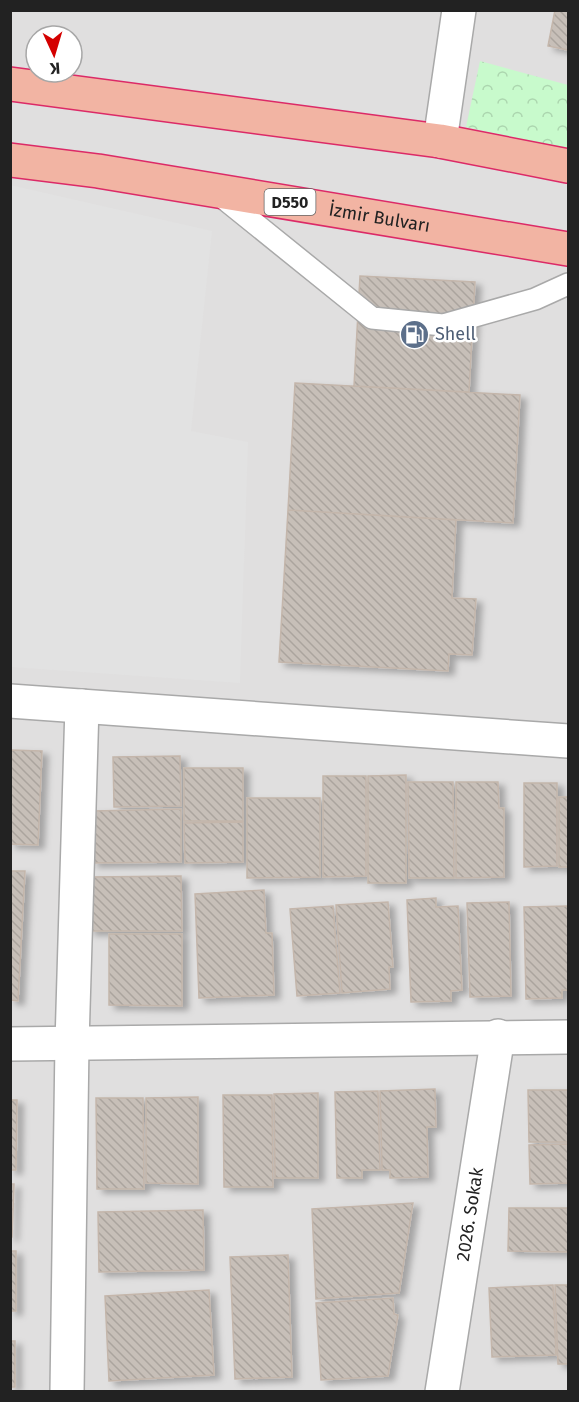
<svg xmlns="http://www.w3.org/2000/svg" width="579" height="1402" font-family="'Fira Sans',sans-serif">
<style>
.residential{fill:#e0dfdf;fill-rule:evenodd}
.park{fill:url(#park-crowns)}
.parking{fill:#e2e2e2}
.building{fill:url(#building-back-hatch);stroke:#c4b6ab;stroke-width:1.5;filter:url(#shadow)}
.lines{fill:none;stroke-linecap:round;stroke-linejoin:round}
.service-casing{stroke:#a9a9a9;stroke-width:24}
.minor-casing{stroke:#a9a9a9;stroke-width:36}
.tertiary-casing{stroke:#a9a9a9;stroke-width:36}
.trunk-casing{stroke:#dc2a67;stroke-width:36}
.service{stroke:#fff;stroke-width:21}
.minor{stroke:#fff;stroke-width:33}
.tertiary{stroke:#fff;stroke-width:33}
.trunk{stroke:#f2b4a3;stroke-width:33}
.labels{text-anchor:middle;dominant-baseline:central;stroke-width:5;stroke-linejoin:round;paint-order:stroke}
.shield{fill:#fff;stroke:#646464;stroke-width:1.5}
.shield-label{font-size:16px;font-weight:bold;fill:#222}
.street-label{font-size:18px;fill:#222;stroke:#fff}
.service-label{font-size:18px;fill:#4e5e75;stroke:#fff;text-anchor:start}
</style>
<defs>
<pattern id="park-crowns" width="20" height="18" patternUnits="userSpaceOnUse" patternTransform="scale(1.5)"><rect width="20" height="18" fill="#c8facc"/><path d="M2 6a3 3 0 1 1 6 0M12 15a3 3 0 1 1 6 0" fill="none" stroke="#acd6af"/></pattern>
<pattern id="building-back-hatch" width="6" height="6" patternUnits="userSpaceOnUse" patternTransform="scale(1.5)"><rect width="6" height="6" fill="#c7bfb8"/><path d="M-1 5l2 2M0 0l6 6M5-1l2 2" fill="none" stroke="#aba49e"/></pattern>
<filter id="shadow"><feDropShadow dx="6" dy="4" stdDeviation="3" flood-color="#0004"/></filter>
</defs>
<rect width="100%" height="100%" fill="#f2efe9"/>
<path class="residential" d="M11 11H568V1391H11ZM36 36H72V72H36Z"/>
<path class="park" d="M480 61 568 85V149L466 127Z"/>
<path class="parking" d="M10 185 212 231 191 431 248 442 240 683 11 667Z"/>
<path class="building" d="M555 10H568V50L548 46Z
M360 276 475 282 469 392 354 386Z
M295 383 520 395 513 523 288 510Z
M288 510 456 520 452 598 476 599 472 655 449 654 448 671 279 662Z
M10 750 42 751 38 845 10 844Z
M180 756 181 806 114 807 113 757Z
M184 768H243V821H184Z
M406 775V883H368V776Z
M323 776H366V876L323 877Z
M408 782H453L454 878H409Z
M456 782H498L499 808H504V877L456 878Z
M524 783H557V866L524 867Z
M559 797H568V867H559Z
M247 798H320V877L247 878Z
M181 809V862L92 863V811Z
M243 822V862L185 863 184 823Z
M10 871H25L18 1001 10 1000Z
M181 876 182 931H89V877Z
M264 890 266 933H272L274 995 199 998 195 894Z
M436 898V907L458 906 462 990 451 991V1001L411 1002 407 900Z
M388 902 393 967H389L390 989 342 993 336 905Z
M509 902 511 996 470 997 467 903Z
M333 906 340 993 297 996 290 909Z
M568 906V990H562V998L526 999 524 907Z
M109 934H182V1006L109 1005Z
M435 1089 436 1127H427L428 1177 390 1178V1170H382L380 1091Z
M528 1090H568V1142H529Z
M378 1091 380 1170H362V1178H337L335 1092Z
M318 1093V1178H275L274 1094Z
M223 1095H272L273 1187H224Z
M198 1097V1184L146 1183V1098Z
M96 1098H143L144 1189H97Z
M10 1100H17L16 1170H10Z
M568 1144V1183L530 1184 529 1145Z
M10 1184H14L12 1237H10Z
M413 1203 399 1293 316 1299 312 1209Z
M509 1208H568V1252L508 1251Z
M203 1210 204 1270 99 1272 98 1212Z
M10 1251H16V1311H10Z
M288 1255 292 1377 235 1379 230 1257Z
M553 1285 556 1355 492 1357 489 1288Z
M555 1285H568V1364H558Z
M209 1290 214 1375 109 1381 105 1296Z
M393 1298 394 1314 398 1315 388 1376 321 1380 316 1303Z
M10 1341H15V1387H10Z"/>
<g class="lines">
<defs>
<path id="service" d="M217 193 372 318 443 325 535 299 568 284"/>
<g id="minor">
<path d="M440 141 459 10"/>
<path d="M10 1044 568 1037"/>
<path d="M67 1392 72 1043 82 706"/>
<path id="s1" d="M442 1392 498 1036"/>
</g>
<path id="tertiary" d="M10 701 568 741"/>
<g id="trunk">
<path d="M10 84 440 141 568 166"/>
<path id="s2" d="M10 160 98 171 568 249"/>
</g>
</defs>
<use href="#service" class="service-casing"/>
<use href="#minor" class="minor-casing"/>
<use href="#tertiary" class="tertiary-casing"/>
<use href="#trunk" class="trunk-casing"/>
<use href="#service" class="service"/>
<use href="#minor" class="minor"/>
<use href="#tertiary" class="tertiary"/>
<use href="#trunk" class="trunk"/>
</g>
<defs>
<symbol id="fuel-disc" viewBox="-11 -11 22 22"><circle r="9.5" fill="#5c6f8a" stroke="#fff"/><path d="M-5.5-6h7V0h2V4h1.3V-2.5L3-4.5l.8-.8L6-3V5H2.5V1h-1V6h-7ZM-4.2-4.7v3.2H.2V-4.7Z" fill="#fff"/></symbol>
</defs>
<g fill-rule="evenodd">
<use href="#fuel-disc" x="398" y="318" width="33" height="33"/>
</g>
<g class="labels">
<rect class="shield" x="264.5" y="189" width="51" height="26" rx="4.5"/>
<g class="shield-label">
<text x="290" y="202">D550</text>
</g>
<g class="street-label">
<text stroke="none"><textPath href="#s2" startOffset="374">İzmir Bulvarı</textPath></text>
<text stroke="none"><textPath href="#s1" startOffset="180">2026. Sokak</textPath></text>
</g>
<g class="service-label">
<text x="435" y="334">Shell</text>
</g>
</g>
<rect width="579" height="1402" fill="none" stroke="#222222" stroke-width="24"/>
<g transform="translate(54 54) rotate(176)"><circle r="28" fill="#ffffff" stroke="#a7a7a7" stroke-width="1.5"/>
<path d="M0-4.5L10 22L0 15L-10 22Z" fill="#d40000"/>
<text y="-9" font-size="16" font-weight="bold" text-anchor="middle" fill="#222222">K</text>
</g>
</svg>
